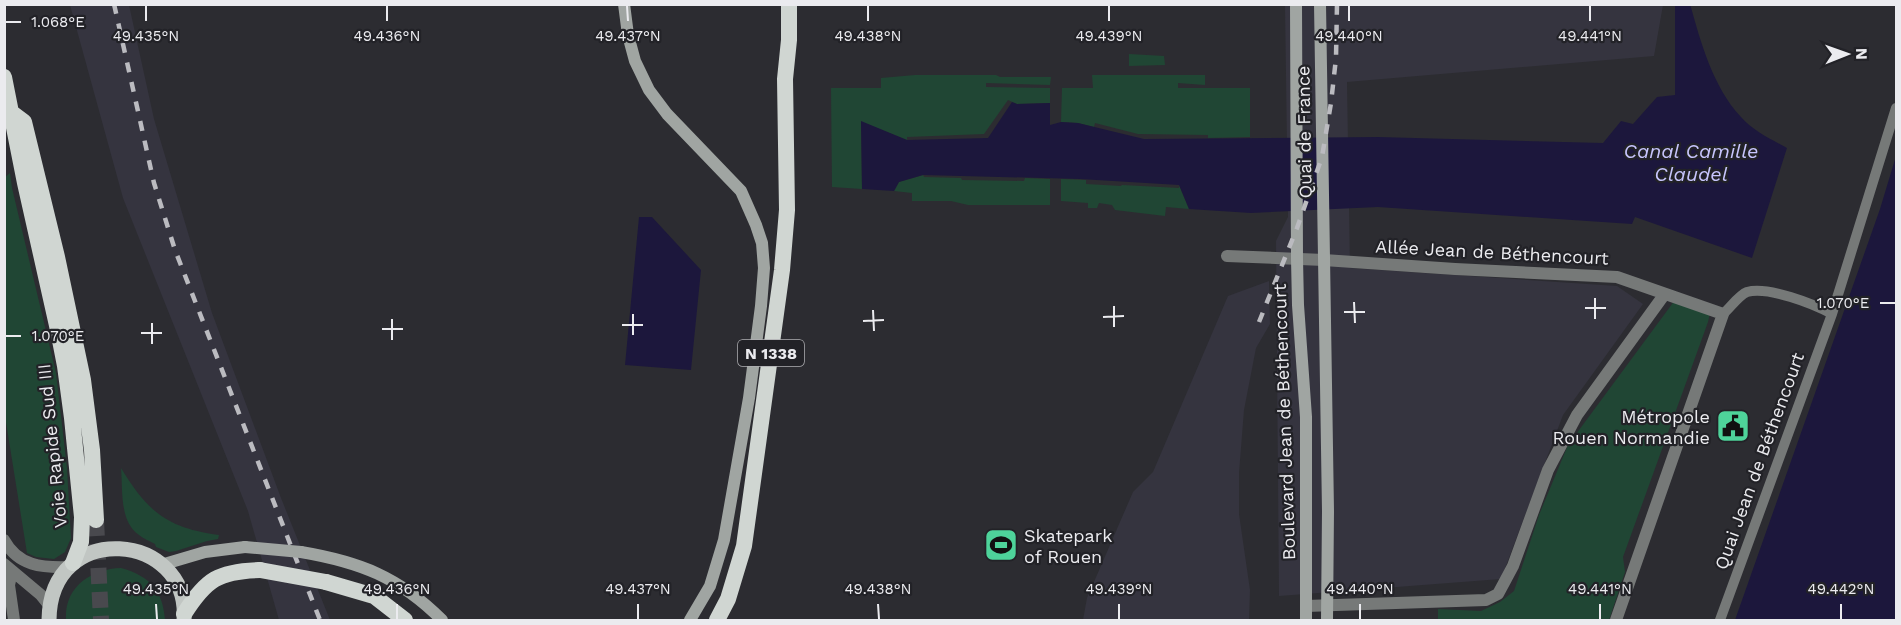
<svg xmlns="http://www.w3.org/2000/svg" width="1901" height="625" font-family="'Work Sans',sans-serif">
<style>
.built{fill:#35343f}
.green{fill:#204634}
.water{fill:#1c173c}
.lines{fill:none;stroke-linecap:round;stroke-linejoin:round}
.trunk-tunnel{stroke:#49494e;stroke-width:16;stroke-dasharray:16 8;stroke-linecap:butt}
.pedestrian{stroke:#767978;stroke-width:10}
.minor{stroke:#767978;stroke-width:12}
.secondary{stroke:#a0a5a2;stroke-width:12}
.primary{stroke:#c1c6c3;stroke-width:15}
.trunk{stroke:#d0d6d2;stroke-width:16}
.rail{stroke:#bbbbc0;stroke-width:4.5;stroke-dasharray:10 10;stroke-linecap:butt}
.secondary-bridge{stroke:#a0a5a2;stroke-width:12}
.trunk-bridge{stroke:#d0d6d2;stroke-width:16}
.ticks{fill:none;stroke:#ebebef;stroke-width:2}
.labels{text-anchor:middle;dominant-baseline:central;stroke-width:4.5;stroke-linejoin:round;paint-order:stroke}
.shield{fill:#222227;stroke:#afafb3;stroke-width:1.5}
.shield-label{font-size:16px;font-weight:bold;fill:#ebebef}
.street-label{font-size:18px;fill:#ebebef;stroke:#222227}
.poi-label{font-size:18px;fill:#ebebef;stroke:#222227;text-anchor:end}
.water-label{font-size:20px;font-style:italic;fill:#c7c5fd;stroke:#222227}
.ticks-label{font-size:15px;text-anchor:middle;fill:#ebebef;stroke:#222227;stroke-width:4.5;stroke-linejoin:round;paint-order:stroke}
</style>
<rect width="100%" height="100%" fill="#2c2c31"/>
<path class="built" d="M70 5H129L154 119 212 313 281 498 330 620H279L248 511 123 198Z
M1285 5H1663L1654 56 1347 82 1350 268 1617 286 1643 304 1563 415 1501 579 1279 596 1276 241 1288 217Z
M1269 281 1270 324 1256 348 1244 410 1239 473V514L1250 590 1249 620H1083L1087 598 1133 492 1153 472 1228 296Z"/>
<path class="green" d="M1129 54 1164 56 1165 65 1129 66Z
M915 75H996L1000 77H1051L1050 85 986 83V87L1050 88V103L1017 104 1008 100 984 134 907 137V140L861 122 862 189 832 187 831 88H881V78Z
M1092 75H1205V85L1178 83V88H1250V137L1208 138V135L1138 134 1095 123 1094 127 1078 123 1061 122 1062 88H1093Z
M10 173 12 188 56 373 67 468 71 538 65 552 54 559 36 557 27 553 5 416 4 178Z
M923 175 924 177 961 178 962 180 1024 181 1025 178 1050 179V205H968L951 201H912V193L894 191 899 182Z
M1061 179 1086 180V184L1121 186 1122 185 1179 188V185L1189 209 1166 207 1165 216 1115 210 1112 205 1099 203 1097 208H1088V203L1061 201Z
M1675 300 1710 313 1708 322 1623 557 1625 572 1609 620H1438V609L1481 611 1500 602 1514 591 1539 515 1568 445Z
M121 468C148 512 167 528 219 535L218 539 207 541 176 551 169 552 156 547 155 544C150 541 144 539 139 535 119 521 123 490 121 468Z
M121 568C150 576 163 591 165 620H66C64 587 91 569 121 568Z"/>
<path class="water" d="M1690 4C1701 43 1713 87 1741 117 1753 131 1771 139 1787 148L1752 258 1635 217 1632 224 1378 207 1251 213 1189 209 1179 185 1080 179 923 175 899 182 894 191 862 189 861 121 907 140 988 138 1012 102 1017 104 1050 103V125L1061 122 1078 123 1144 139 1378 137 1603 143 1621 121 1633 124 1657 97 1675 95V5Z
M1896 156V620H1735L1880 209Z
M639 217H652L701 270 691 370 625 365Z"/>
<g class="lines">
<path class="trunk-tunnel" d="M96 520 101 620"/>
<path class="pedestrian" d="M1723 314C1730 308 1739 295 1747 292 1768 286 1814 304 1832 314
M1720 620 1832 314 1896 108"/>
<path class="minor" d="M1227 256 1324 260 1455 269 1617 277 1723 314 1616 620
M4 540C18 566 42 568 69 567
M4 564 41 595 49 605
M12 572 9 585 14 620
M1306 606 1486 600 1498 594 1505 581 1513 566 1548 470 1577 415 1664 295"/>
<path class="secondary" d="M624 4 628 35 635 61 649 90 667 114 741 191 756 225 762 243 764 268 761 306 749 398 724 540 710 586 690 620
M1296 4 1297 259 1298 305 1306 417V620
M1320 4 1328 511 1327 620
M301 552C360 562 399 577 442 620
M161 565 205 552 245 547"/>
<path class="primary" d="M49 620C50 518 191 532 184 620"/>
<path class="trunk" d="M4 77 25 183 58 330 65 366 72 418 82 517 81 542 73 563
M12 113 24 122 57 257 83 380 92 450 96 520
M326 582 374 596 405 620
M184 614C206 579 219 571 260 570
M717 620 728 599 744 546 782 270 787 210 785 79 789 40V4"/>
<path class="rail" d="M114 4 154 183 175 250 320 620
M1259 322 1297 228 1322 157 1331 103 1336 58 1337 4"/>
<path class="secondary-bridge" d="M245 547 301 552"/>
<path class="trunk-bridge" d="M260 570 326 582"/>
</g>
<path class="ticks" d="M146 6V21M387 6V21M627 6 628 21M868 6V21M1109 6V21M1349 6V21M1590 6V21M6 22H21M1595 298V319M1354 302 1355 323M1880 303H1895M1114 306V327M1585 308H1606M873 310 874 331M1344 312H1365M633 314V335M1103 317 1124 316M392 319V340M863 321 884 320M152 323V344M622 325H643M382 329H403M141 333H162M6 336H21M156 604 157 619M397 604V619M638 604V619M878 604 879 619M1119 604V619M1360 604V619M1600 604V619M1841 604V619"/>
<defs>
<symbol id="civic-square" viewBox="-11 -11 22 22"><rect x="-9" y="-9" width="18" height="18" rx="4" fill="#4ed39a" stroke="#222227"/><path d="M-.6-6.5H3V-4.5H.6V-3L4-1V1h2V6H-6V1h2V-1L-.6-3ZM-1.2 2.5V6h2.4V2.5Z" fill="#111"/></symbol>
<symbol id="stadium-square" viewBox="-11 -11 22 22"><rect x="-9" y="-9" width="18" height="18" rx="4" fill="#4ed39a" stroke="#222227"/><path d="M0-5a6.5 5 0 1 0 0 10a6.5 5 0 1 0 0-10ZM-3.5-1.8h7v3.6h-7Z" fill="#111"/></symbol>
</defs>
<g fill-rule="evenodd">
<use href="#civic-square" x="1714" y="407" width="38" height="38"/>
<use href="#stadium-square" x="982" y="526" width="38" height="38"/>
</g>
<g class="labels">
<rect class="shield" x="738" y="340" width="66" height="26" rx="4.5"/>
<g class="shield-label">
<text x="771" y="353">N 1338</text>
</g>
<g class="street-label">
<text transform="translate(1304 132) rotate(-91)">Quai de France</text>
<text transform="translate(1492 252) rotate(3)">Allée Jean de Béthencourt</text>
<text transform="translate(1284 422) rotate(-92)">Boulevard Jean de Béthencourt</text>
<text transform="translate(52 446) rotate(-96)">Voie Rapide Sud III</text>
<text transform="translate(1759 461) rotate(-70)">Quai Jean de Béthencourt</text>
</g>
<g class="poi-label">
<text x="1710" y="416">Métropole<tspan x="1710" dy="21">Rouen Normandie</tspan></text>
<text x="1024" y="535" text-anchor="start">Skatepark<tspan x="1024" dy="21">of Rouen</tspan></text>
</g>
<g class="water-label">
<text x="1691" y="151">Canal Camille<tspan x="1691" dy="23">Claudel</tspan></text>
</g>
</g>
<g class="ticks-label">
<text x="58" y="27">1.068°E</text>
<text x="146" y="41">49.435°N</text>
<text x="387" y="41">49.436°N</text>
<text x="628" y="41">49.437°N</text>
<text x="868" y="41">49.438°N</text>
<text x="1109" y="41">49.439°N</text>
<text x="1349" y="41">49.440°N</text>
<text x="1590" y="41">49.441°N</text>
<text x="1843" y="308">1.070°E</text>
<text x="58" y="341">1.070°E</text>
<text x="156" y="594">49.435°N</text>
<text x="397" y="594">49.436°N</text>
<text x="638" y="594">49.437°N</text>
<text x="878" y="594">49.438°N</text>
<text x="1119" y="594">49.439°N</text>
<text x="1360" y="594">49.440°N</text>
<text x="1600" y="594">49.441°N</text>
<text x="1841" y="594">49.442°N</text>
</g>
<rect width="1901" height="625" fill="none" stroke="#ebebef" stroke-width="12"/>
<g transform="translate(1847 54) rotate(89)" stroke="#222227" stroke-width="4.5" paint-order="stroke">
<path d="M0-4.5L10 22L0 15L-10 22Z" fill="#ebebef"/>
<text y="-9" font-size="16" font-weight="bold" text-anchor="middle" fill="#ebebef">N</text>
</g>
</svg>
